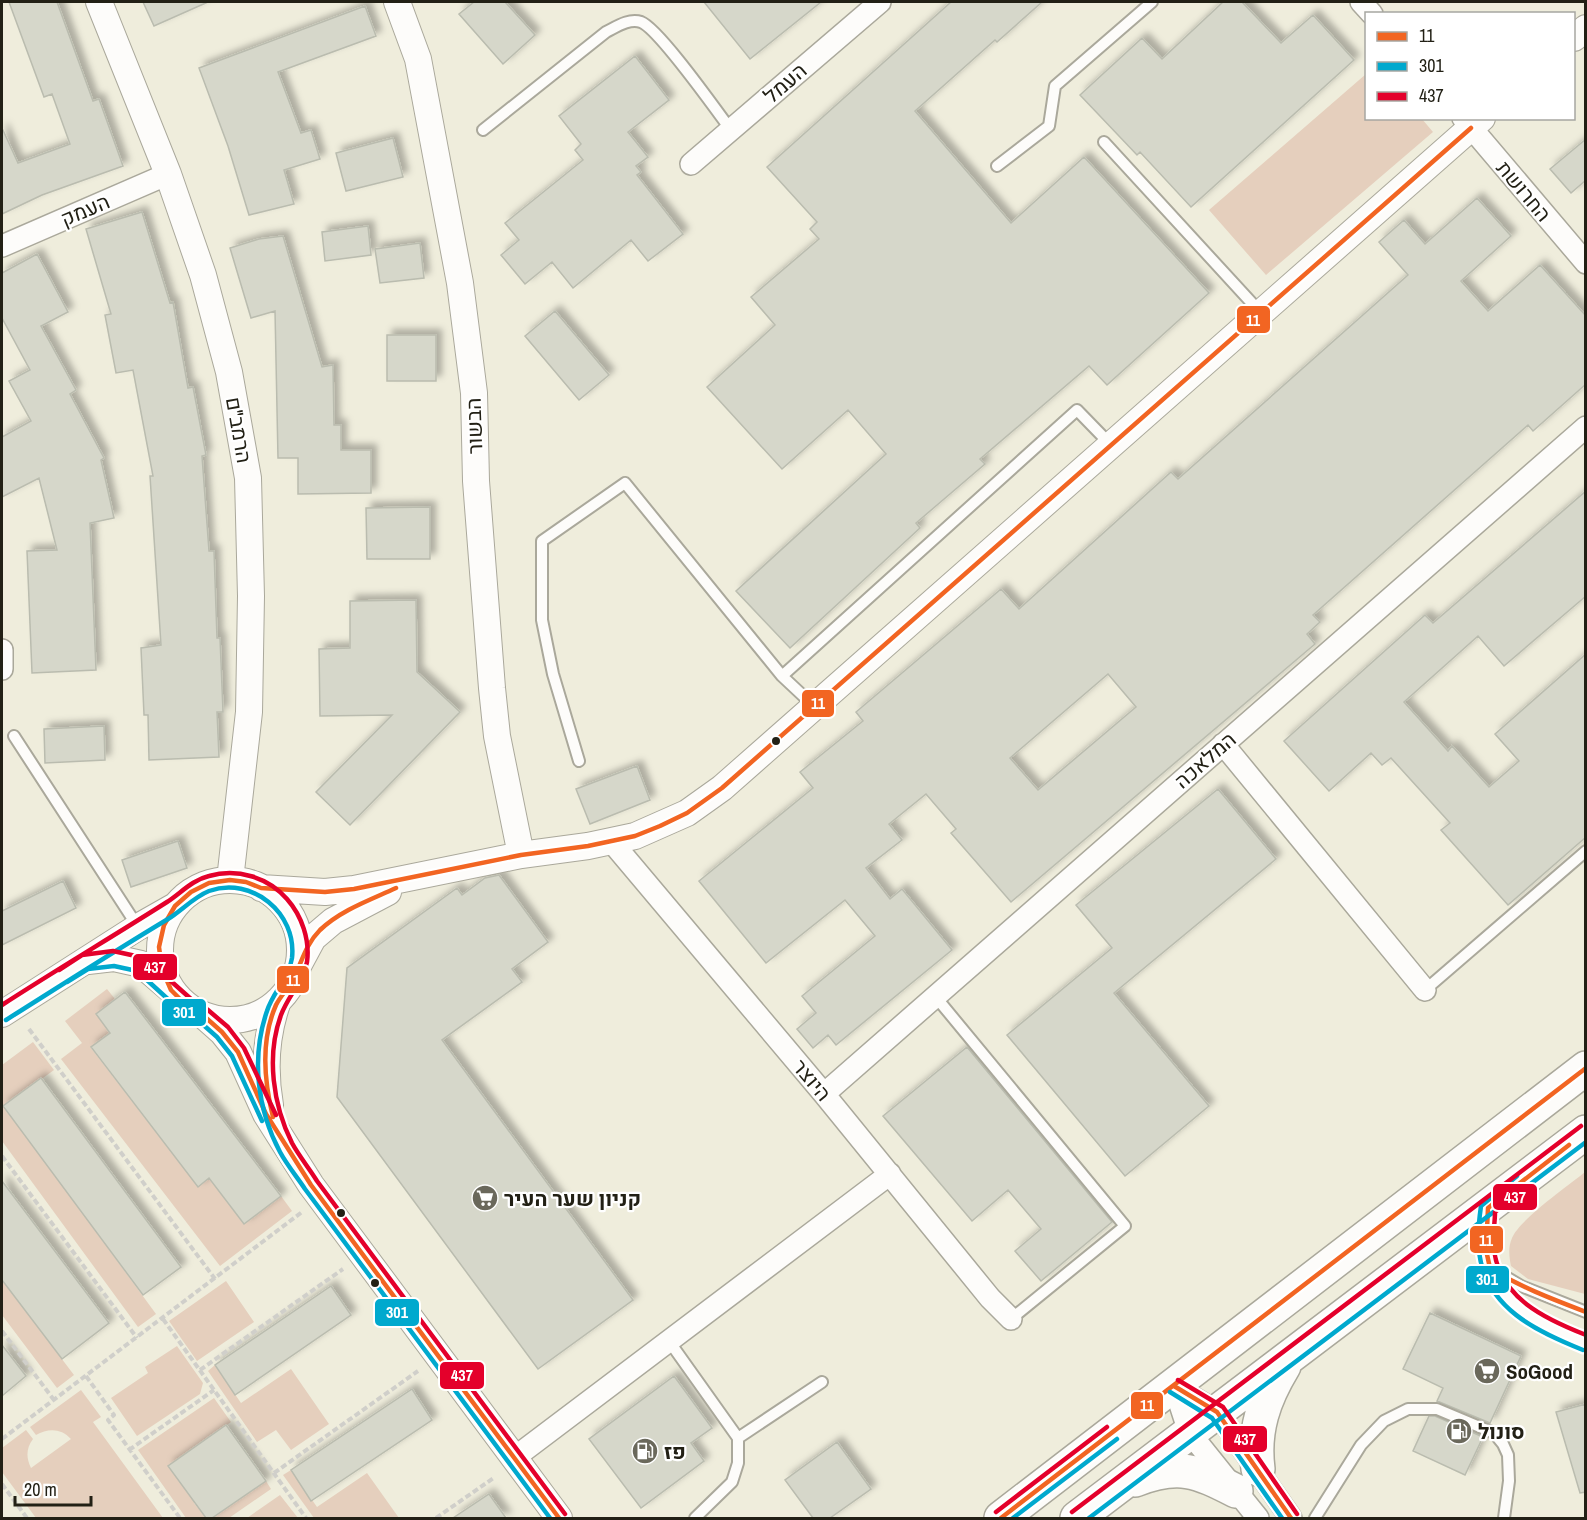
<svg xmlns="http://www.w3.org/2000/svg" width="1587" height="1520" font-family="'Archivo Narrow',Heebo,sans-serif">
<style>
.green{fill:#e5cfbd}
.building{fill:#d6d7ca;stroke:#babcaf;stroke-width:1.5;fill-rule:evenodd;filter:url(#shadow)}
.lines{fill:none;stroke-linecap:round;stroke-linejoin:round}
.service-casing{stroke:#aaa89b;stroke-width:14}
.minor-casing{stroke:#aaa89b;stroke-width:24}
.tertiary-casing{stroke:#aaa89b;stroke-width:28}
.trunk-casing{stroke:#aaa89b;stroke-width:36}
.path{stroke:#d0cfca;stroke-width:4;stroke-dasharray:6 3;stroke-linecap:butt}
.service{stroke:#fdfcfa;stroke-width:10}
.minor{stroke:#fdfcfa;stroke-width:21}
.tertiary{stroke:#fdfcfa;stroke-width:26}
.trunk{stroke:#fdfcfa;stroke-width:33}
.bus-1-casing{stroke:#fff;stroke-width:9}
.bus-2-casing{stroke:#fff;stroke-width:9}
.bus-3-casing{stroke:#fff;stroke-width:9}
.bus-1{stroke:#f26522;stroke-width:4.5}
.bus-2{stroke:#00a9ce;stroke-width:4.5}
.bus-3{stroke:#e4002b;stroke-width:4.5}
.bus-dot{fill:#222015;stroke:#fff;stroke-width:2}
.labels{text-anchor:middle;dominant-baseline:central;stroke-width:4.5;stroke-linejoin:round;paint-order:stroke}
.street-label{font-size:21px;fill:#222015;stroke:#fff}
.poi-label{font-size:21px;font-weight:bold;fill:#222015;stroke:#fff;text-anchor:start}
.line-badge{stroke:#fff;stroke-width:2}
.badge-label{font-size:16px;text-anchor:middle;font-weight:bold;fill:#fff}
</style>
<defs>
<filter id="shadow"><feDropShadow dx="5.5" dy="-5.5" stdDeviation="3" flood-color="#0004"/></filter>
</defs>
<rect width="100%" height="100%" fill="#efeddc"/>
<path class="green" d="M1366 74V118L1422 119 1433 132 1266 275 1209 210Z
M107 989 115 999 96 1014 110 1033 91 1048 198 1187 209 1178 244 1224 281 1196 292 1211 220 1266 61 1059 82 1043 65 1021Z
M33 1042 54 1070 4 1106 156 1314 138 1327 2 1141V1065Z
M1585 1172V1294L1528 1279 1511 1266C1509 1256 1508 1247 1512 1238 1521 1218 1567 1187 1585 1172Z
M2 1280 74 1375 57 1388 2 1315Z
M226 1281 254 1322 197 1361 169 1321Z
M177 1346 203 1383 200 1394 137 1436 111 1398 148 1373 145 1367Z
M215 1365 241 1403 291 1369 329 1424 291 1450 276 1430 257 1442 208 1371Z
M81 1390 101 1417 93 1422 163 1518H36L2 1472V1448L26 1430 33 1439C26 1448 26 1458 31 1468L71 1439C61 1428 48 1428 36 1435L30 1427Z
M214 1398 231 1422 168 1466 181 1484 202 1497 194 1503 206 1518H186L138 1450Z
M291 1470 317 1507 367 1473 399 1518H314L283 1475Z
M266 1481 271 1489 229 1518H212Z
M280 1495 298 1518H247Z"/>
<path class="building" d="M9 2H57L93 101 99 99 123 166 42 195 2 214V128L18 163 70 144 52 94 44 97Z
M143 2H208L154 26Z
M474 2H505L535 35 503 64 459 14Z
M704 2H821L750 59Z
M951 2H1042L997 42 995 40 915 111 1011 223 1084 157 1209 293 1107 385 1089 366 980 459 985 464 916 523 920 528 790 648 736 591 886 454 848 410 782 469 707 387 775 325 751 297 819 239 810 229 817 222 767 167Z
M1223 2H1242L1281 43 1313 15 1354 60 1191 207 1140 152 1137 155 1080 95 1142 38 1162 59Z
M365 6 376 36 278 72 301 133 311 130 320 159 284 170 294 204 249 215 228 146 199 68Z
M635 56 669 100 628 132 648 157 636 166 641 172 637 175 683 234 648 261 631 240 573 288 552 262 525 284 501 255 519 240 505 223 583 160 575 150 581 144 559 116Z
M393 138 403 177 346 191 336 153Z
M1586 139V180L1571 193 1550 169Z
M1477 198 1511 236 1461 281 1488 311 1540 265 1586 316V384L1533 431 1528 425 1313 615 1320 622 1307 634 1315 644 1011 902 951 833 956 829 926 794 889 824 902 840 866 868 890 899 902 889 952 950 836 1045 828 1035 813 1048 797 1029 816 1013 802 996 875 936 845 900 766 963 699 881 813 788 800 772 863 721 856 712 1001 589 1019 609 1171 472 1178 479 1408 275 1379 242 1404 220 1425 244ZM1108 674 1136 707 1038 790 1010 758Z
M142 212 170 303 173 302 188 388 193 387 206 455 202 456 209 551H214L217 638H220L223 712H217L219 757 149 760 148 715H144L141 648 161 645 150 476H153L133 370 116 373 105 315 111 314 86 229Z
M368 226 371 255 325 261 322 232Z
M283 236 322 367 333 365 334 425H341V450H371V493L298 494V458H278L275 311 251 318 230 248 259 239Z
M420 243 424 278 380 283 375 249Z
M37 254 68 312 41 326 76 390 70 394 104 458 101 460 114 518 90 523 96 670 32 673 27 551 57 550 39 478 2 497V437L31 421 9 381 30 370 2 318V273Z
M555 311 609 375 579 400 525 336Z
M387 335H436V381H387Z
M1586 491V596L1504 666 1478 636 1404 702 1448 751 1452 746 1489 787 1519 761 1495 734 1586 654V837L1508 905 1441 830 1450 823 1391 758 1382 765 1371 753 1329 791 1284 741 1425 615 1433 623Z
M430 507V559H367L366 508Z
M416 600 417 672 460 712 350 825 316 792 392 715 320 716 319 649 350 648V601Z
M104 726 105 760 45 763 44 729Z
M637 766 650 800 590 824 576 789Z
M1218 789 1276 859 1114 993 1209 1106 1125 1176 1007 1035 1112 948 1076 905Z
M178 841 187 868 131 887 122 860Z
M499 875 548 942 512 969 522 982 442 1040 633 1300 538 1369 337 1097 347 968 457 888 462 895 485 878Z
M63 881 76 908 2 945V911Z
M125 992 281 1196 244 1224 209 1178 198 1187 91 1047 110 1033 96 1014Z
M967 1047 1112 1222 1041 1281 1015 1251 1041 1229 1008 1190 972 1221 883 1116Z
M41 1078 181 1267 143 1295 3 1106Z
M2 1181 109 1323 62 1359 2 1280Z
M331 1286 351 1315 235 1395 215 1365Z
M1430 1313 1521 1356 1490 1423 1437 1401 1443 1388 1403 1369Z
M2 1345 26 1376 2 1396Z
M674 1376 712 1428 691 1443 704 1461 641 1508 589 1439Z
M412 1389 432 1420 311 1501 291 1470Z
M1586 1404V1492L1580 1493 1556 1412Z
M1429 1416H1435L1483 1437 1465 1475 1413 1451Z
M226 1425 266 1481 212 1518H206L168 1466Z
M837 1442 871 1489 830 1518H813L785 1480Z
M489 1494 506 1518H453Z"/>
<g class="lines">
<defs>
<path id="service" d="M483 130 606 32C616 27 629 18 641 22 659 29 716 110 731 130
M1104 142 1261 313
M997 166 1049 126 1055 86 1152 2
M814 706 782 676 1077 410 1111 445
M14 736 138 927
M579 761 553 674 542 620V541L625 483 782 676
M1425 990 1586 851
M935 996 1125 1226 1011 1319
M1488 1215C1487 1227 1485 1241 1487 1253 1496 1308 1539 1325 1586 1343
M1491 1268 1521 1286 1586 1312
M669 1341 738 1438V1463L732 1482 695 1518
M738 1438 822 1382
M1315 1518 1361 1445 1384 1421 1408 1409H1437L1494 1433 1503 1444 1508 1455 1509 1481 1504 1518"/>
<path id="minor" d="M1361 2 1372 14
M1463 118 1586 263
M691 164 880 2
M2 246 168 174
M2 650V669
M1223 744 1425 990
M611 841 824 1094 990 1298 1011 1319
M824 1094 1586 427
M1174 1386 1217 1412 1291 1518
M1174 1386 1189 1432 1258 1518
M514 1458 890 1174"/>
<path id="tertiary" d="M99 2 168 174 203 275 229 372 248 478 251 596 249 712 230 880
M397 2 418 59 460 283 474 393 476 481 492 688 497 736 521 855
M1574 38 1586 28
M160 950a70 70 0 1 1 140 0a70 70 0 1 1-140 0Z
M261 888 325 892 354 889 521 855 588 846 635 836 687 813 722 788 1482 118
M88 961 114 958 141 964 170 989
M299 964 313 938 333 921 388 892
M2 1014 138 927 175 906
M204 1016 222 1032 238 1052 266 1114 311 1185 559 1518
M270 1105C264 1070 266 1034 278 1001"/>
<path id="trunk" d="M1258 1469C1253 1430 1264 1399 1284 1366
M1135 1480C1179 1463 1197 1471 1236 1491
M1001 1518 1586 1068
M1077 1518 1586 1132"/>
</defs>
<use href="#service" class="service-casing"/>
<use href="#minor" class="minor-casing"/>
<use href="#tertiary" class="tertiary-casing"/>
<use href="#trunk" class="trunk-casing"/>
<path class="path" d="M29 1029 215 1279
M2 1156 137 1338
M163 1319 306 1518
M2 1331 54 1400
M200 1370 343 1269
M86 1376 114 1415 108 1420 180 1518
M2 1439 302 1212
M129 1450 214 1390
M274 1473 418 1371
M2 1484 27 1518
M436 1518 495 1477"/>
<use href="#service" class="service"/>
<use href="#minor" class="minor"/>
<use href="#tertiary" class="tertiary"/>
<use href="#trunk" class="trunk"/>
<defs>
<path id="bus-1" d="M273 1117C264 1081 261 1039 276 1005 281 995 289 988 294 978 302 961 306 944 320 930 341 910 370 900 396 888
M1569 1145 1488 1208 1486 1250 1490 1268C1520 1287 1552 1299 1586 1312
M1174 1386 1217 1412 1291 1518
M559 1518 311 1185 266 1114 238 1052 222 1032 204 1016 186 1005 171 990 162 969 159 947 164 925 175 906 191 892 209 883 230 880 246 882 261 888 325 892 354 889 521 855 588 846 635 836 660 826 687 813 722 788 1471 128
M1001 1518 1586 1068"/>
<path id="bus-2" d="M67 982 88 969 114 966 137 971 181 1011 200 1022 217 1037 232 1056 262 1121
M6 1020C60 986 113 952 168 919 181 911 194 897 209 891 252 876 297 913 292 958 289 978 273 992 267 1011 251 1057 257 1109 280 1152 287 1165 297 1177 305 1189L550 1518
M1517 1176 1481 1206C1479 1220 1477 1237 1479 1252 1486 1308 1536 1331 1583 1350
M1170 1392 1212 1418 1282 1518
M1013 1518 1117 1439
M1089 1518 1586 1142"/>
<path id="bus-3" d="M59 970 82 955 113 951 145 958 191 999 208 1010 228 1027 244 1048 276 1115
M2 1005C56 970 112 937 167 902 181 893 192 880 209 876 237 868 268 877 287 899 302 916 310 940 307 962 303 982 288 996 281 1015 266 1056 273 1105 292 1143 299 1156 309 1168 317 1181L565 1514
M1527 1188 1495 1212C1495 1224 1492 1237 1494 1250 1500 1298 1545 1319 1586 1335
M1178 1380 1223 1407 1297 1514
M996 1512 1107 1427
M1072 1512 1581 1126"/>
</defs>
<use href="#bus-1" class="bus-1-casing"/>
<use href="#bus-2" class="bus-2-casing"/>
<use href="#bus-3" class="bus-3-casing"/>
<use href="#bus-1" class="bus-1"/>
<use href="#bus-2" class="bus-2"/>
<use href="#bus-3" class="bus-3"/>
</g>
<defs>
<symbol id="supermarket-disc" viewBox="-11 -11 22 22"><circle r="9.5" fill="#6a685b" stroke="#fff"/><path d="M-6-5.5h2.5l.6 2H6L4.5 2H-2.5L-4.4-4H-6ZM-1.5 3.2a1.3 1.3 0 1 0 .1 0ZM3 3.2a1.3 1.3 0 1 0 .1 0Z" fill="#fff"/></symbol>
<symbol id="fuel-disc" viewBox="-11 -11 22 22"><circle r="9.5" fill="#6a685b" stroke="#fff"/><path d="M-5.5-6h7V0h2V4h1.3V-2.5L3-4.5l.8-.8L6-3V5H2.5V1h-1V6h-7ZM-4.2-4.7v3.2H.2V-4.7Z" fill="#fff"/></symbol>
</defs>
<g fill-rule="evenodd">
<use href="#supermarket-disc" x="470" y="1183" width="30" height="30"/>
<use href="#supermarket-disc" x="1472" y="1356" width="30" height="30"/>
<use href="#fuel-disc" x="1444" y="1416" width="30" height="30"/>
<use href="#fuel-disc" x="630" y="1436" width="30" height="30"/>
</g>
<g class="bus-dot">
<circle cx="776" cy="741" r="5"/>
<circle cx="341" cy="1213" r="5"/>
<circle cx="375" cy="1283" r="5"/>
</g>
<g class="labels">
<g class="street-label">
<text transform="translate(785 83) rotate(-41)">העמל</text>
<text transform="translate(1524 191) rotate(50)">החרושת</text>
<text transform="translate(85 210) rotate(-23)">העמק</text>
<text transform="translate(474 426) rotate(-92)">הבשור</text>
<text transform="translate(239 430) rotate(80)">הרמב"ם</text>
<text transform="translate(1205 760) rotate(-41)">המלאכה</text>
<text transform="translate(812 1080) rotate(50)">היוצר</text>
</g>
<g class="poi-label">
<text x="504" y="1198">קניון שער העיר</text>
<text x="1506" y="1371">SoGood</text>
<text x="1478" y="1431">סונול</text>
<text x="664" y="1451">פז</text>
</g>
</g>
<g class="line-badge">
<rect x="1236" y="305" width="35" height="29" rx="6" fill="#f26522"/>
<rect x="801" y="689" width="34" height="29" rx="6" fill="#f26522"/>
<rect x="132" y="953" width="46" height="28" rx="6" fill="#e4002b"/>
<rect x="276" y="965" width="34" height="29" rx="6" fill="#f26522"/>
<rect x="161" y="998" width="46" height="29" rx="6" fill="#00a9ce"/>
<rect x="1492" y="1183" width="46" height="28" rx="6" fill="#e4002b"/>
<rect x="1469" y="1225" width="35" height="29" rx="6" fill="#f26522"/>
<rect x="1465" y="1265" width="45" height="29" rx="6" fill="#00a9ce"/>
<rect x="374" y="1298" width="46" height="29" rx="6" fill="#00a9ce"/>
<rect x="439" y="1361" width="46" height="29" rx="6" fill="#e4002b"/>
<rect x="1130" y="1391" width="34" height="29" rx="6" fill="#f26522"/>
<rect x="1222" y="1425" width="46" height="28" rx="6" fill="#e4002b"/>
</g>
<g class="badge-label">
<text x="1253" y="326">11</text>
<text x="818" y="709">11</text>
<text x="155" y="973">437</text>
<text x="293" y="986">11</text>
<text x="184" y="1018">301</text>
<text x="1515" y="1203">437</text>
<text x="1486" y="1246">11</text>
<text x="1487" y="1285">301</text>
<text x="397" y="1318">301</text>
<text x="462" y="1381">437</text>
<text x="1147" y="1411">11</text>
<text x="1245" y="1445">437</text>
</g>
<rect width="1587" height="1520" fill="none" stroke="#222015" stroke-width="6"/>
<rect x="1365" y="12" width="210" height="108" fill="#ffffff" stroke="#a7a6a1" stroke-width="1.5"/>
<rect x="1377" y="32" width="30" height="9" fill="#f26522" stroke="#a7a6a1" stroke-width="1.5"/>
<text x="1419" y="42" font-size="18" fill="#222015">11</text>
<rect x="1377" y="62" width="30" height="9" fill="#00a9ce" stroke="#a7a6a1" stroke-width="1.5"/>
<text x="1419" y="72" font-size="18" fill="#222015">301</text>
<rect x="1377" y="92" width="30" height="9" fill="#e4002b" stroke="#a7a6a1" stroke-width="1.5"/>
<text x="1419" y="102" font-size="18" fill="#222015">437</text>
<path d="M15 1496v9h76v-9" fill="none" stroke="#222015" stroke-width="3"/>
<text x="24" y="1496" font-size="18" fill="#222015" stroke="#ffffff" stroke-width="4.5" paint-order="stroke">20 m</text>
</svg>
